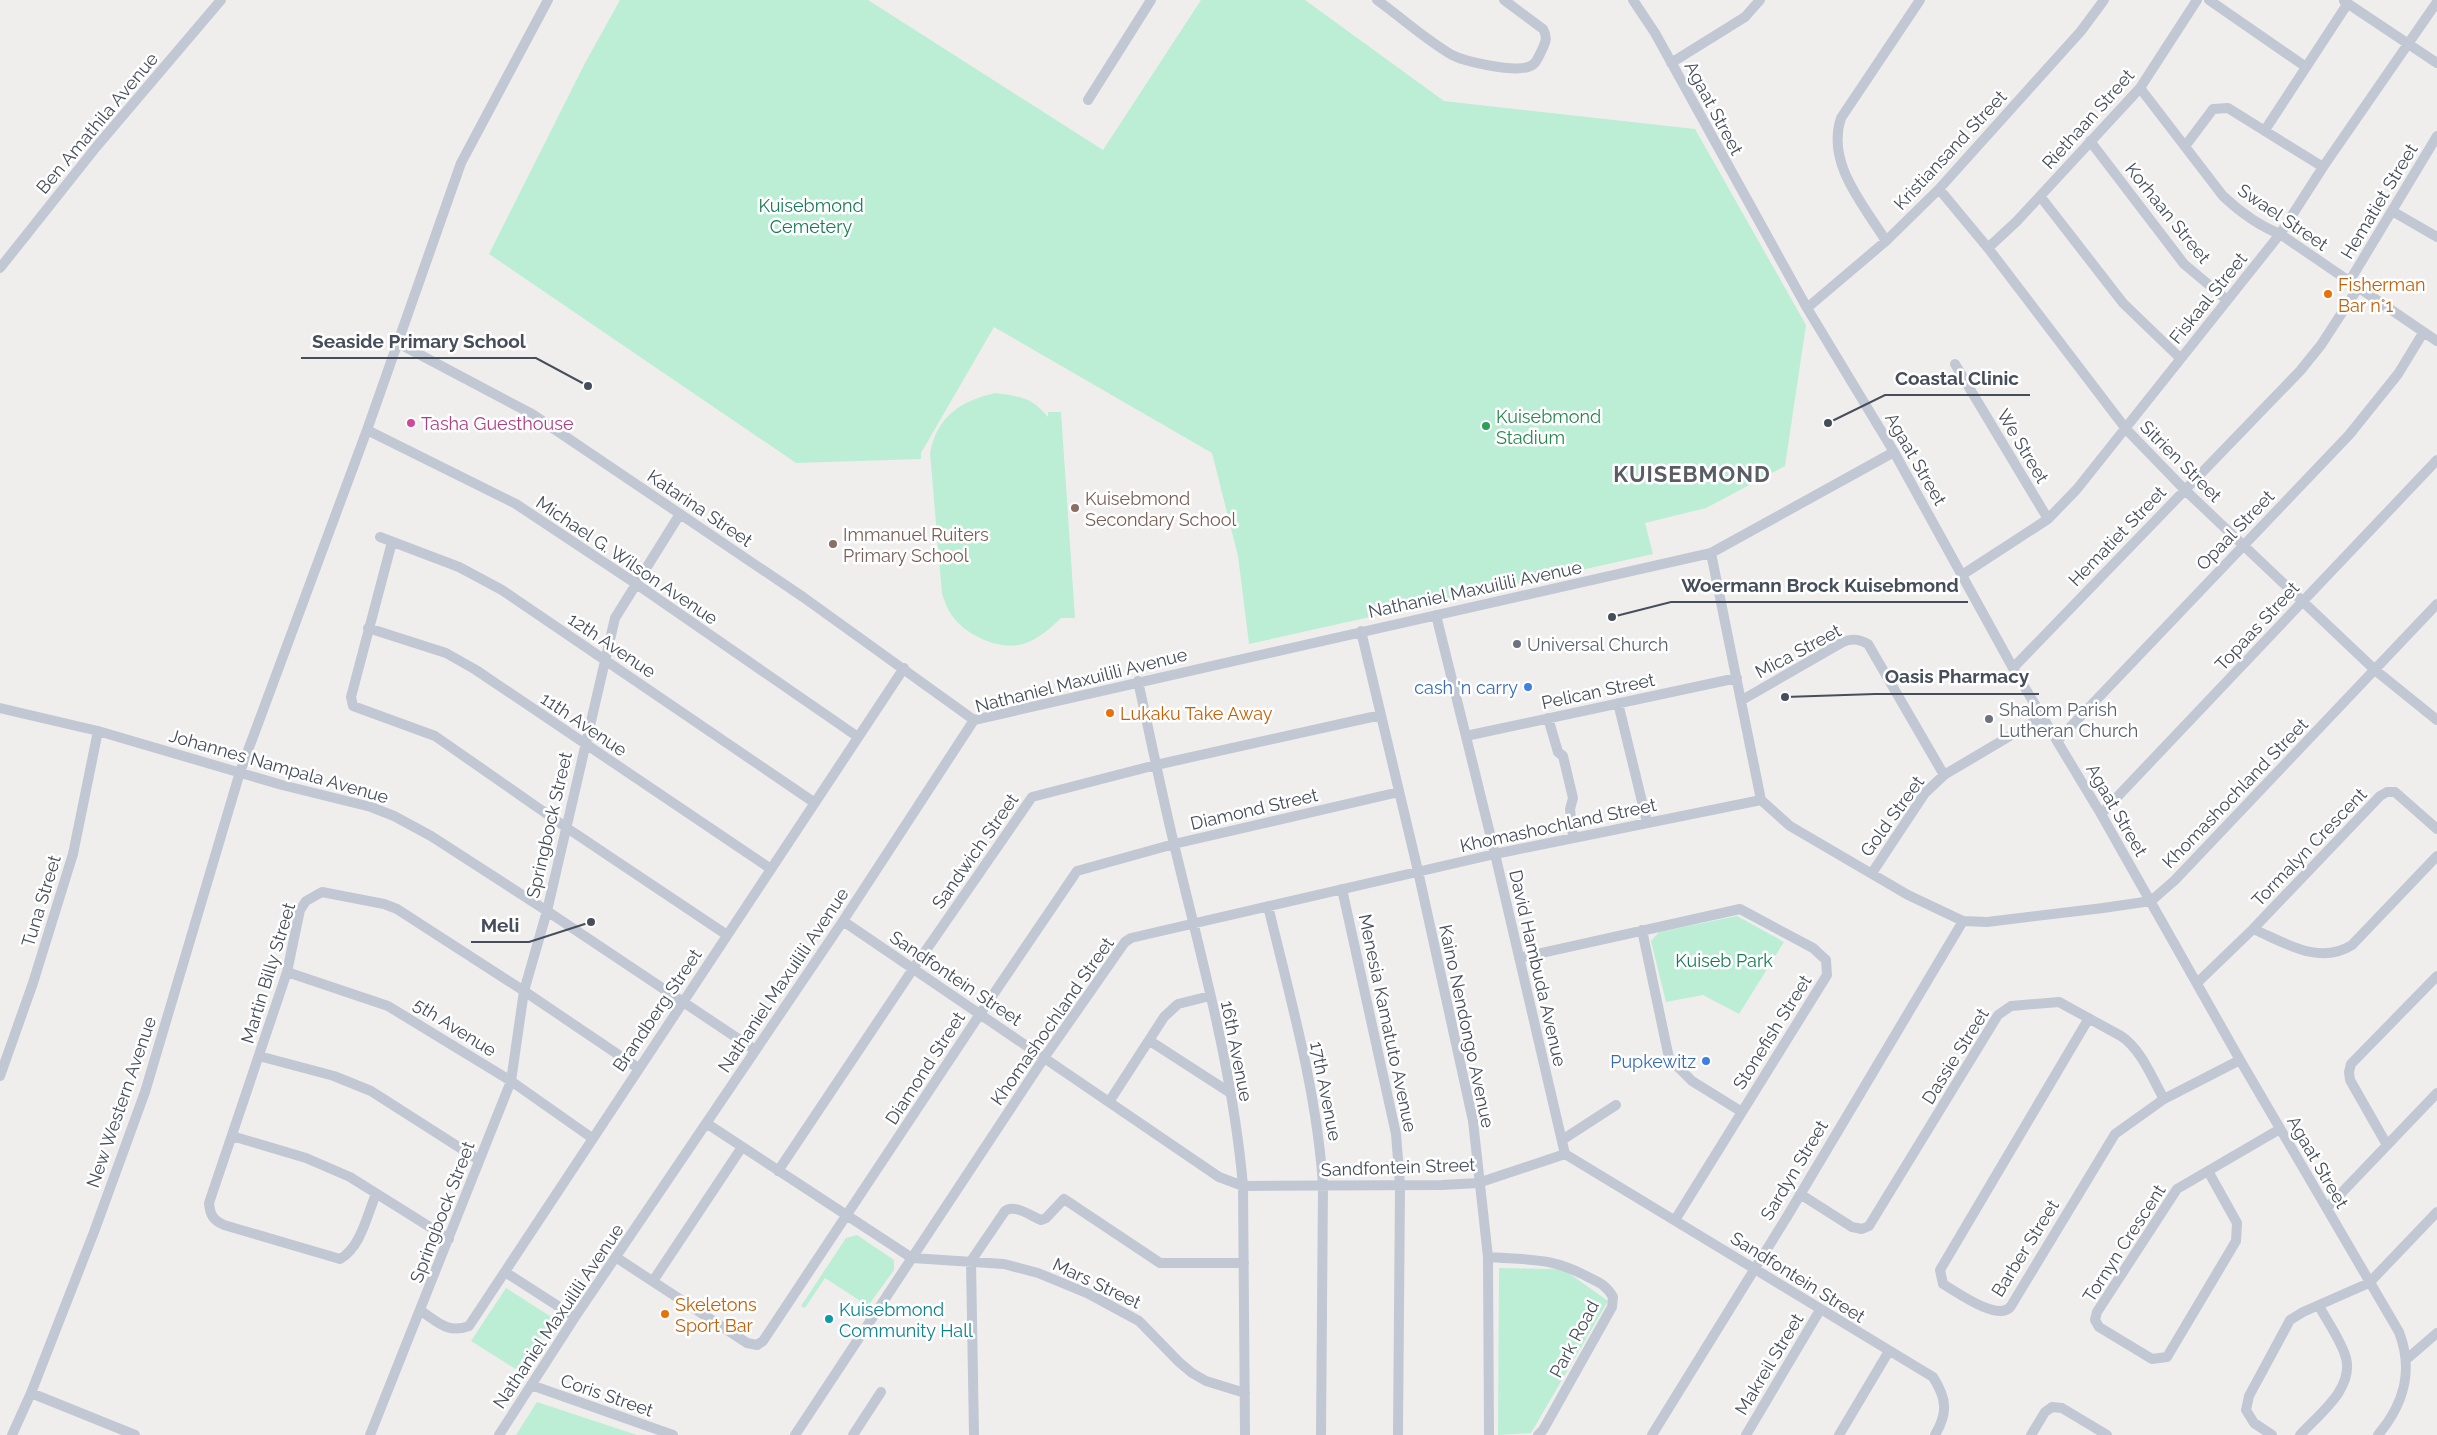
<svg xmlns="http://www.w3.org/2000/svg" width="2437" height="1435" font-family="Raleway,sans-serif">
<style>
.green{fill:#bbeed5}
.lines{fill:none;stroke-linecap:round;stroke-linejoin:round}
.minor{stroke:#c1c8d3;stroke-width:10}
.food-dot{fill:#e8710a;stroke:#fff;stroke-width:2}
.hotel-dot{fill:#d1479c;stroke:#fff;stroke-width:2}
.leisure-dot{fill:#2e9e5b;stroke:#fff;stroke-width:2}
.education-dot{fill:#8d6e63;stroke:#fff;stroke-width:2}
.worship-dot{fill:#6b7280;stroke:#fff;stroke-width:2}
.shop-dot{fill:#3f7fe0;stroke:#fff;stroke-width:2}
.culture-dot{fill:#0f9aa8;stroke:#fff;stroke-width:2}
.labels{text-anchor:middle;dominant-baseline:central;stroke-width:5;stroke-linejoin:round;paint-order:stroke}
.street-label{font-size:18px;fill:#464e5b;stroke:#fff}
.park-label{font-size:18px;fill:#177c56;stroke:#fff}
.food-label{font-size:18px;fill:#c56008;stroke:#fff;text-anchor:start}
.leisure-label{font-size:18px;fill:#27864d;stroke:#fff;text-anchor:start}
.hotel-label{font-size:18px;fill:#b23c85;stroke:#fff;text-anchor:start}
.education-label{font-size:18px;fill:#785e54;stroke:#fff;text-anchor:start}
.worship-label{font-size:18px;fill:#5b616d;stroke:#fff;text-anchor:start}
.shop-label{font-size:18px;fill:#366cbe;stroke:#fff;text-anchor:end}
.culture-label{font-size:18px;fill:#0d838f;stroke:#fff;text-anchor:start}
.district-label{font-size:22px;font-weight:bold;letter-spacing:1px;fill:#5a5d63;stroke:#fff}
.leader{fill:none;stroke:#464e5b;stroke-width:2}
.callout-dot{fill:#464e5b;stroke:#fff;stroke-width:2}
.callout-label{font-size:19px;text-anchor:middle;font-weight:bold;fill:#464e5b;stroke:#fff;stroke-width:5;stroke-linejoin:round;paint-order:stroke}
</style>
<rect width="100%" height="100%" fill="#f0eeed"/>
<path class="green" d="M620 0H868L1103 150 1201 0H1305L1444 101 1695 129 1806 325 1785 466 1706 508 1645 523 1653 554 1249 644 1238 556 1212 453 994 327 921 453V459L796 463 489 254 585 63Z
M996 393C1022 397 1031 397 1048 417V412H1061L1075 618H1061C1050 629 1038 639 1023 644 998 651 962 634 949 611 946 606 944 599 942 594L930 453C937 416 962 400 996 393Z
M1737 916 1784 942 1739 1014 1703 995 1666 1002 1651 941 1659 932Z
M857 1235 894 1260V1270L868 1306 825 1278 805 1308 801 1306 846 1238Z
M1499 1268 1563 1269 1608 1301 1531 1433 1498 1435Z
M506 1288 553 1318 519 1371 471 1341Z
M537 1402 637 1435H516Z"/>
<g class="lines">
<path class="minor" d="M1377 0C1402 18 1426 40 1452 55 1466 62 1512 72 1528 67 1535 65 1537 60 1540 54 1544 45 1549 39 1543 29L1504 0
M1633 0 1655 33 1807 308 1894 452 2013 668 2101 814 2240 1060 2399 1332C2414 1371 2404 1404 2378 1435
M2209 0 2306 67
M2344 1 2437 63
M1671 63 1745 17 1760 0
M2140 88 2223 196C2240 212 2257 225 2280 234L2437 341
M1088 100 1151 0
M2265 130 2348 3
M2090 141 2184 264 2227 300
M2186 145 2213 109 2228 108 2323 167
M1939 189 1988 248 2126 429 2185 490 2375 670 2437 720
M2040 196 2123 303 2180 358
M2392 211 2437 237
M1886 241C1863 204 1826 163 1841 118L1920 0
M1988 248 2017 221 2140 88 2197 0
M0 268 97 146 221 0
M2349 282 2437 136
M1807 308 1886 241 1939 189 2081 31 2104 0
M396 342 532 414 803 597 974 720
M1955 364 2048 519
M367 430 516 504 635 583 858 737
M380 537 459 567 502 590 815 803
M392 542 351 697 353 706 435 736 567 828 727 935
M1711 553 1761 800
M1962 575 2048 519 2077 489 2280 234 2323 167 2437 2
M1436 615 1495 854 1565 1154
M368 628 446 653 476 670 771 869
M1361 631 1418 871 1473 1121 1488 1257 1489 1435
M2013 668 2300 371 2321 345 2358 288
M1138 681C1150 736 1161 790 1174 844 1201 957 1233 1070 1243 1186L1245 1435
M1742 700 1843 642C1852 638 1859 639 1868 644L1944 775
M1618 703 1647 822
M0 708 98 731 282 785 371 807 394 816 431 836 547 911 755 1050
M1548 718 1558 752 1563 756 1573 798 1570 809 1573 837
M1466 736 1737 678
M2058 740 2349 435 2398 374 2423 333
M2101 814 2437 460
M1872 873 1925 793 1944 775 2042 717
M1342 889 1396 1134 1400 1185 1398 1435
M1268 906C1290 998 1317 1091 1323 1186L1321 1435
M843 921 1219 1177 1243 1186 1442 1185 1478 1183 1565 1154
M2253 929C2284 942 2319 966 2352 945L2437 856
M1642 930 1669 1058 1692 1081 1742 1112
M1519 958 1740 909 1813 948 1826 960 1827 975 1675 1220
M287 972 388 1006 511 1081 592 1138
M2197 983 2253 929 2380 796 2387 792H2395L2437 829
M2089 1018 1940 1270 1943 1284C1957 1292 1999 1323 2011 1306L2115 1134 2164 1099 2240 1060
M1150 1041 1229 1092
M259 1056 334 1076 371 1091 479 1160
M0 1076 33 983 73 854 98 731
M1109 1102 1164 1017 1178 1004 1210 996
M706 1123 912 1258 1004 1264 1038 1273 1089 1294 1139 1321 1179 1362 1192 1373 1206 1381 1245 1393
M232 1136 306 1158 350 1177 449 1239
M1562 1140 1616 1105
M2387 1145 2350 1080 2349 1072 2351 1064 2437 976
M1565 1154 1933 1377C1947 1399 1948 1413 1935 1435
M778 1171 913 969 1032 797 1156 765 1381 715
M2208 1171 2237 1223 2236 1241 2167 1357 2152 1359 2099 1327 2095 1320 2097 1312 2177 1189 2280 1129
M376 1194C367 1215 361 1247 340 1259L224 1225C213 1220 210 1215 209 1203L287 972 300 910 306 901 322 892 384 904 397 909 524 991 638 1068
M1800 1194 1852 1227 1862 1229 1869 1226 1998 1015 2011 1006 2059 1002 2121 1036C2141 1049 2152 1078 2164 1099
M2327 1208 2437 1093
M1488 1257C1530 1260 1552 1257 1590 1278 1600 1283 1607 1286 1613 1297L1612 1307 1543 1430 1538 1435
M617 1258 747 1343 757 1345 763 1341 980 1014 1077 871 1174 844 1399 792
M505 1272 575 1317
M653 1281 742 1147
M421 1311C438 1322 448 1334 469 1326L904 668
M2408 1358 2437 1333
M531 1385 673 1435
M31 1393 135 1435
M12 1435 31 1393 94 1232 145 1092 240 772 367 430 461 163 548 0
M370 1435 511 1081 524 991 547 911 615 618 680 514
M499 1435 575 1317 843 921 974 720 1711 553 1894 452
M795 1435 1044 1058 1125 942 1131 938 1495 854 1761 800 1790 826 1908 895 1963 921 1987 922 2103 908 2151 901 2175 880 2437 604
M853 1435 881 1392
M974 1435 971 1261 1005 1211C1015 1204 1031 1216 1041 1220L1046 1218 1064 1199 1160 1263H1244
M1652 1435 1788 1215 1963 921
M1746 1435 1820 1310
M1839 1435 1889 1351
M2031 1435 2045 1412 2052 1407 2062 1408 2107 1435
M2272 1435 2254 1423 2246 1410 2249 1396 2290 1320 2303 1312 2369 1283 2437 1212
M2300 1435C2318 1415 2354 1389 2346 1358 2342 1342 2327 1321 2319 1306"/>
</g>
<g class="food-dot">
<circle cx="2328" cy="294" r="5"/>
<circle cx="1110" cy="713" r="5"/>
<circle cx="665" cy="1314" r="5"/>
</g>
<circle class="hotel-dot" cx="411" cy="423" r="5"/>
<circle class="leisure-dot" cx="1486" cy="426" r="5"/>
<g class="education-dot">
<circle cx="1075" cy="508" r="5"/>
<circle cx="833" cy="544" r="5"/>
</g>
<g class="worship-dot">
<circle cx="1517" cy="644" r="5"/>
<circle cx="1989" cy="719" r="5"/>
</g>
<g class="shop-dot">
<circle cx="1528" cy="687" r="5"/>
<circle cx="1706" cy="1061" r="5"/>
</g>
<circle class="culture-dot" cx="829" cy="1319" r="5"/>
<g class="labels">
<g class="street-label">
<text transform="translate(1714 108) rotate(62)">Agaat Street</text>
<text transform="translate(2088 119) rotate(-48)">Riethaan Street</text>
<text transform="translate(97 123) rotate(-50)">Ben Amathila Avenue</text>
<text transform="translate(1950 150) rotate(-47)">Kristiansand Street</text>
<text transform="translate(2379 201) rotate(-59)">Hematiet Street</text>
<text transform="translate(2168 213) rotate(51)">Korhaan Street</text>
<text transform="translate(2283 217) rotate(34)">Swael Street</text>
<text transform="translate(2208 298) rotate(-51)">Fiskaal Street</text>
<text transform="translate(2023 446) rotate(59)">We Street</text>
<text transform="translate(1916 459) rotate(60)">Agaat Street</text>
<text transform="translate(2181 461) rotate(45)">Sitrien Street</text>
<text transform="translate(700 508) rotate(34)">Katarina Street</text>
<text transform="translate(2235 530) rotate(-46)">Opaal Street</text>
<text transform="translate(2117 536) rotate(-46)">Hematiet Street</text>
<text transform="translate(627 560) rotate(34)">Michael G. Wilson Avenue</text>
<text transform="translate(1475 589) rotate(-12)">Nathaniel Maxuilili Avenue</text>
<text transform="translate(2257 626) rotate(-47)">Topaas Street</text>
<text transform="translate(612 645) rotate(34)">12th Avenue</text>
<text transform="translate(1798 651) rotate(-28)">Mica Street</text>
<text transform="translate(1081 680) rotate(-14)">Nathaniel Maxuilili Avenue</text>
<text transform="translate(1598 691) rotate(-12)">Pelican Street</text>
<text transform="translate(584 724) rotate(34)">11th Avenue</text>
<text transform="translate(279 766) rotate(16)">Johannes Nampala Avenue</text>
<text transform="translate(2235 793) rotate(-46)">Khomashochland Street</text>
<text transform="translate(1254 809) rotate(-13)">Diamond Street</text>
<text transform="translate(2117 810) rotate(60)">Agaat Street</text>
<text transform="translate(1892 816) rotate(-54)">Gold Street</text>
<text transform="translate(549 825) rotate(-77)">Springbock Street</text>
<text transform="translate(1558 825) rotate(-12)">Khomashochland Street</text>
<text transform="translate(2309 847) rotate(-46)">Tormalyn Crescent</text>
<text transform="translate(975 851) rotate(-55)">Sandwich Street</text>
<text transform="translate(41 901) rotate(-73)">Tuna Street</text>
<text transform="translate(1538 968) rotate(77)">David Hambuda Avenue</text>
<text transform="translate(268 973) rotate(-73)">Martin Billy Street</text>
<text transform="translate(956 978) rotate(34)">Sandfontein Street</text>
<text transform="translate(783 980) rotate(-56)">Nathaniel Maxuilili Avenue</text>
<text transform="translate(657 1010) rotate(-56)">Brandberg Street</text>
<text transform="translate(1052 1021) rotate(-55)">Khomashochland Street</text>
<text transform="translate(1388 1023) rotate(78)">Menesia Kamatuto Avenue</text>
<text transform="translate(1467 1026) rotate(78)">Kaino Nendongo Avenue</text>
<text transform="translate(455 1027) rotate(32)">5th Avenue</text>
<text transform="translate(1772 1032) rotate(-58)">Stonefish Street</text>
<text transform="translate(1237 1051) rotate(79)">16th Avenue</text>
<text transform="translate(1955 1056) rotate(-58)">Dassie Street</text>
<text transform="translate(925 1068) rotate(-57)">Diamond Street</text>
<text transform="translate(1326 1091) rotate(79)">17th Avenue</text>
<text transform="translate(121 1102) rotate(-71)">New Western Avenue</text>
<text transform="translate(2318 1162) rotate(60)">Agaat Street</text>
<text transform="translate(1398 1167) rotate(-2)">Sandfontein Street</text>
<text transform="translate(1794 1170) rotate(-59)">Sardyn Street</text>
<text transform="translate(442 1212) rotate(-69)">Springbock Street</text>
<text transform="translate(2124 1243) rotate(-57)">Tornyn Crescent</text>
<text transform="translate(2025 1248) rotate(-58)">Barber Street</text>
<text transform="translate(1798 1277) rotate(32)">Sandfontein Street</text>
<text transform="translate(1097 1283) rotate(25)">Mars Street</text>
<text transform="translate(558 1316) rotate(-56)">Nathaniel Maxuilili Avenue</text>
<text transform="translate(1574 1339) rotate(-62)">Park Road</text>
<text transform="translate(1769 1364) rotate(-59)">Makreil Street</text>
<text transform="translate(607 1395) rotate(19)">Coris Street</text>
</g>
<g class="park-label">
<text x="811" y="205">Kuisebmond<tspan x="811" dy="21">Cemetery</tspan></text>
<text x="1724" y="960">Kuiseb Park</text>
</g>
<g class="food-label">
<text x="2338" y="284">Fisherman<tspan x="2338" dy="21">Bar n°1</tspan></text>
<text x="1120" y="713">Lukaku Take Away</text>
<text x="675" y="1304">Skeletons<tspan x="675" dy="21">Sport Bar</tspan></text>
</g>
<g class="leisure-label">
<text x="1496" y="416">Kuisebmond<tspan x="1496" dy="21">Stadium</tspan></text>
</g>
<g class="hotel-label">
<text x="421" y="423">Tasha Guesthouse</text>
</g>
<g class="education-label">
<text x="1085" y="498">Kuisebmond<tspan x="1085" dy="21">Secondary School</tspan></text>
<text x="843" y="534">Immanuel Ruiters<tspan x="843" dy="21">Primary School</tspan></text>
</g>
<g class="worship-label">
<text x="1527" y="644">Universal Church</text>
<text x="1999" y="709">Shalom Parish<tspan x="1999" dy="21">Lutheran Church</tspan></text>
</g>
<g class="shop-label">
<text x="1518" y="687">cash 'n carry</text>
<text x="1696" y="1061">Pupkewitz</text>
</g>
<g class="culture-label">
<text x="839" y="1309">Kuisebmond<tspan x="839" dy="21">Community Hall</tspan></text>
</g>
<g class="district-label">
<text x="1692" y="474">KUISEBMOND</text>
</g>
</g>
<path class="leader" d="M588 386L536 358H301M1828 423L1885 395H2030M1612 617L1671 602H1968M1785 697L1875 694H2039M591 922L529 942H471"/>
<g class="callout-dot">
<circle cx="588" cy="386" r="5"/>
<circle cx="1828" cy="423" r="5"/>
<circle cx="1612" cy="617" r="5"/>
<circle cx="1785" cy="697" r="5"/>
<circle cx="591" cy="922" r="5"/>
</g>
<g class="callout-label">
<text x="419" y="348">Seaside Primary School</text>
<text x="1957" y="385">Coastal Clinic</text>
<text x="1820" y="592">Woermann Brock Kuisebmond</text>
<text x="1957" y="683">Oasis Pharmacy</text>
<text x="500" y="932">Meli</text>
</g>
</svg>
